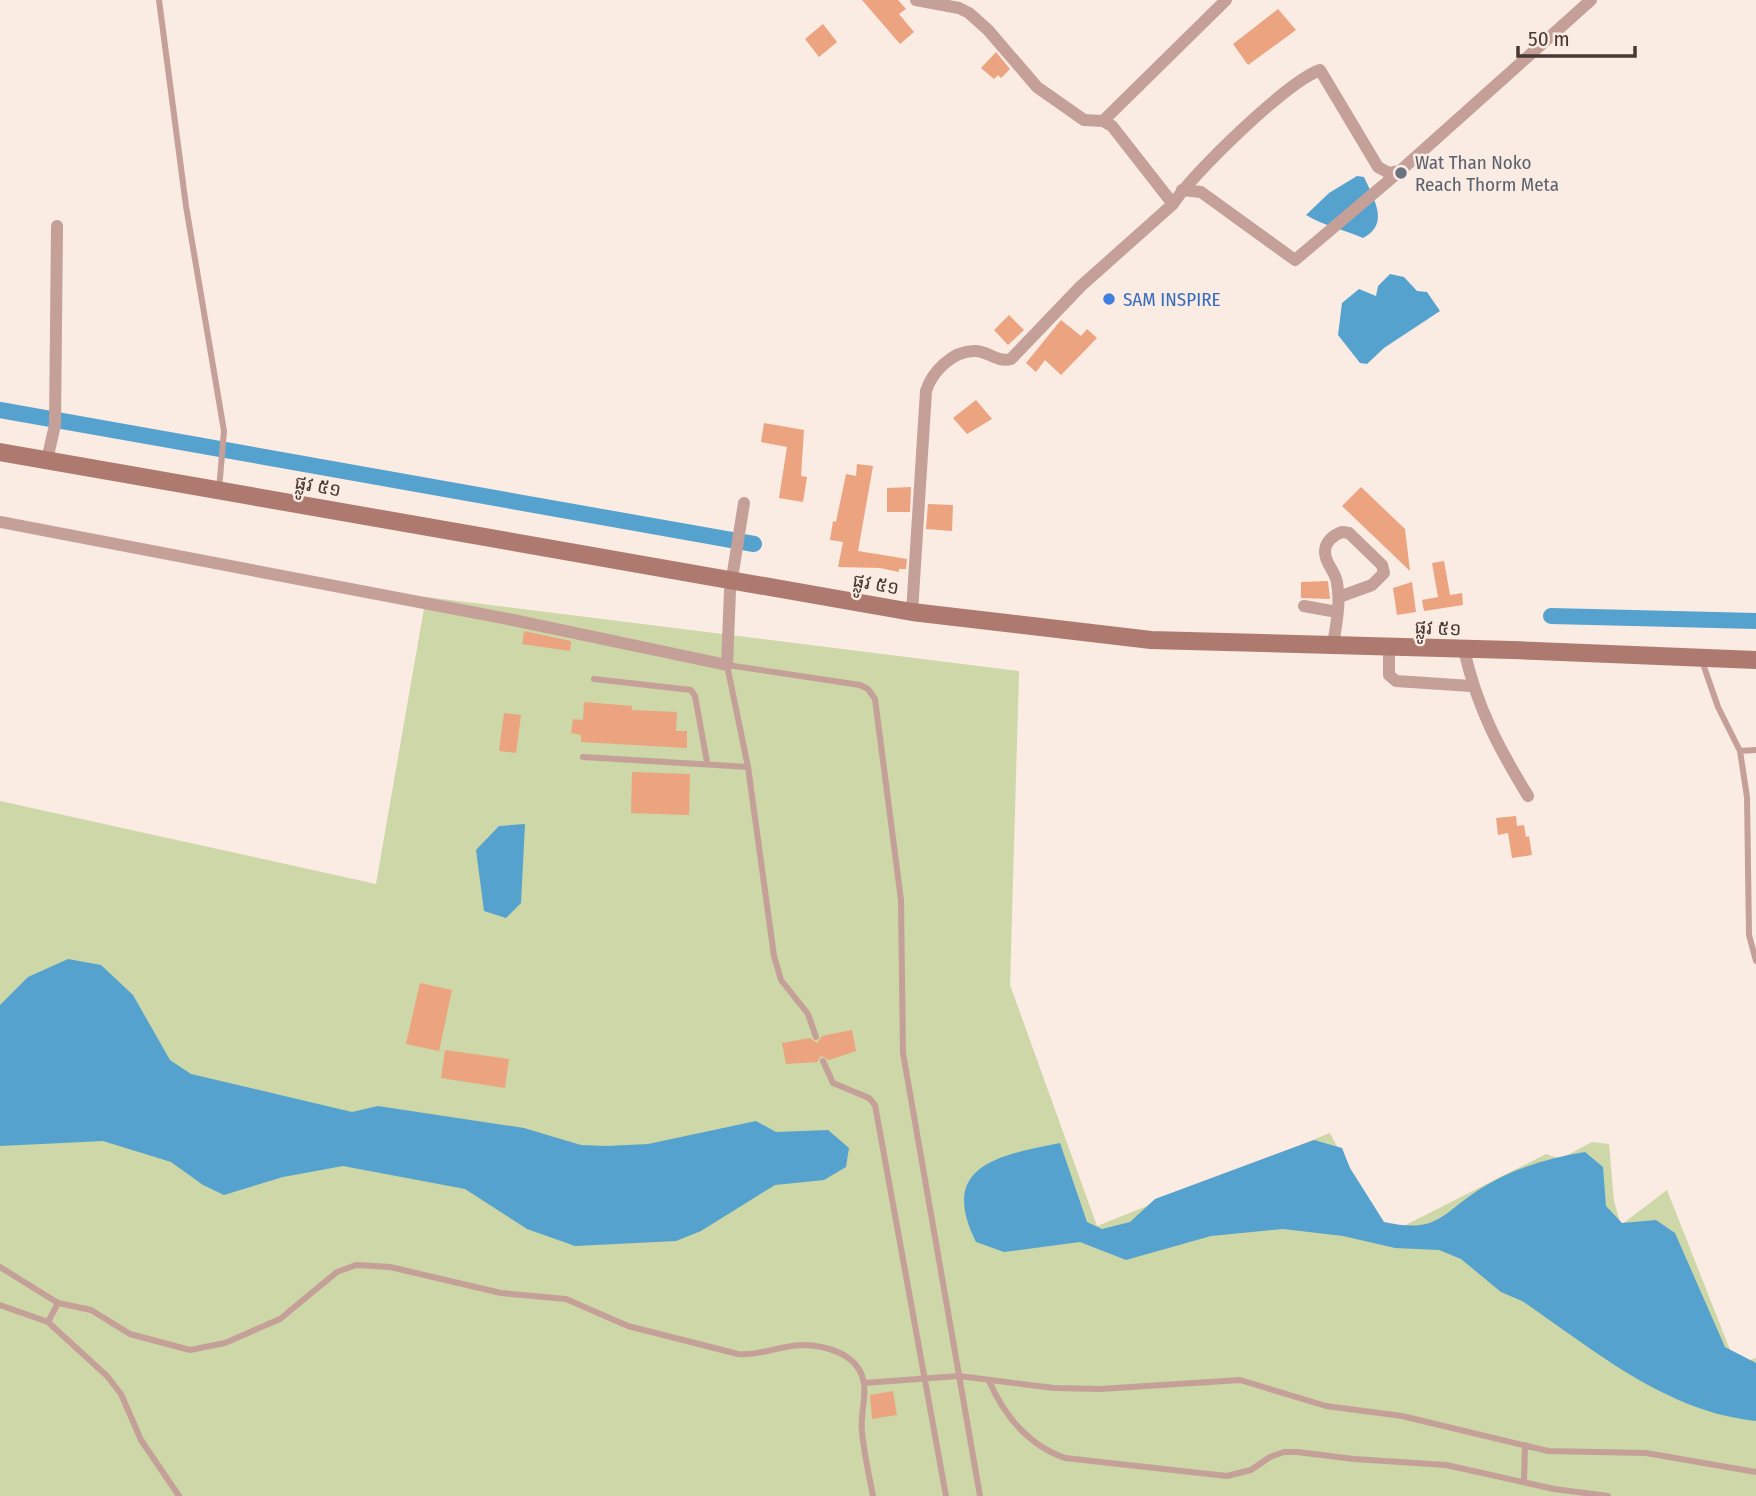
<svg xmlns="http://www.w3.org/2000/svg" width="1756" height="1496" font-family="'Fira Sans Condensed','Noto Sans Khmer',sans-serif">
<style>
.green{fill:#cdd7a7}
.water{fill:#56a2ce}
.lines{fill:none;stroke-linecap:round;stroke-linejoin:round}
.canal{stroke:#56a2ce;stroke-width:16}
.building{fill:#eca380}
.lane{stroke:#c4a099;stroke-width:6}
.street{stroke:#c4a099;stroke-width:12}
.secondary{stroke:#ae7a6f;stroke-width:18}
.worship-dot{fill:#6b7280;stroke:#faebe3;stroke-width:2.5}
.shop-dot{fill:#3f7fe0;stroke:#faebe3;stroke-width:2.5}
.labels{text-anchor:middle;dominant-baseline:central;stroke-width:5;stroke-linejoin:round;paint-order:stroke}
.worship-label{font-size:19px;fill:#5b616d;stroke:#faebe3;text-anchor:start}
.shop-label{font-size:19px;fill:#366cbe;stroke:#faebe3;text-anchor:start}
.street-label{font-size:19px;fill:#473932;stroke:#faebe3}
</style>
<rect width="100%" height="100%" fill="#faebe3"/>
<path class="green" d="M426 597 1019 671 1010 985 1097 1226 1330 1133 1384 1236 1546 1154 1560 1159 1592 1142 1609 1144 1614 1201 1621 1225 1667 1190 1736 1365 1756 1358V1496H0V801L376 884Z"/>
<path class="water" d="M1357 176 1364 177C1374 199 1390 224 1363 238 1343 229 1324 226 1306 215L1329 193Z
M1390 274 1404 277 1417 291 1427 292 1440 311 1384 348 1367 364 1360 363 1338 335 1342 303 1359 289 1376 296 1378 286Z
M525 824 521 903 506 918 484 911 476 850 499 826Z
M68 959 101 965 133 995 170 1060 191 1074 352 1112 378 1106 524 1128 581 1145 606 1146 648 1144 756 1121 776 1132 828 1130 849 1148 846 1167 824 1180 775 1185 701 1231 676 1241 575 1246 527 1229 465 1189 343 1166 283 1177 224 1195 203 1185 171 1162 103 1141 0 1146V1005L28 977Z
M1314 1140 1342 1148 1350 1168 1384 1222C1438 1234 1441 1214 1480 1189 1512 1169 1548 1158 1585 1152L1603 1167 1606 1206 1622 1223 1656 1220 1675 1233 1725 1347 1756 1363V1421C1666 1412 1594 1350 1522 1301L1501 1292 1461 1259 1439 1250 1395 1248 1343 1236 1283 1229 1211 1236 1126 1260 1080 1242 1004 1252 976 1242C937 1164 1001 1155 1060 1143L1087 1222 1102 1229 1130 1222 1155 1199Z"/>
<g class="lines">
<path class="canal" d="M0 410 754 544
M1551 616 1756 621"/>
</g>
<path class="building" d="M862 0H898L906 9 899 14 914 32 900 44Z
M1278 9 1296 30 1248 65 1233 44Z
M823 24 837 42 819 57 805 39Z
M996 52 1010 69 1001 78 998 75 994 79 981 68Z
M1009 315 1024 330 1008 345 994 330Z
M1061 320 1081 336 1087 329 1097 338 1061 375 1045 360 1036 372 1026 363Z
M976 400 992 419 967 434 953 418Z
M764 423 804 430 801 476 807 477 803 502 779 498 787 447 761 442Z
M857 464 873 466 858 551 907 559 906 569H899V572L880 568 838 567 843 542 830 540 833 521 836 522 846 474 856 476Z
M911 487 910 512H887V488Z
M1361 487 1405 529 1410 571 1342 506Z
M928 504 953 505 952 531 926 529Z
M1444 561 1450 595 1462 593 1463 605 1424 611 1422 600 1438 597 1432 563Z
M1328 581 1330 599 1301 598V582Z
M1412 582 1416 612 1397 615 1393 588Z
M524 631 571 641 570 651 522 644Z
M584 702 632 706V710L677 712 676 731H687V748L581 742V735L571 733 573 719 583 720Z
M504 713 521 715 516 753 499 751Z
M632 772 690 774 689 815 631 813Z
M1516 816 1517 826 1524 825 1526 837 1529 836 1532 855 1512 858 1508 833 1498 835 1496 818Z
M420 983 452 990 439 1051 406 1044Z
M852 1030 856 1051 829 1060 821 1056 817 1062 786 1064 782 1043 810 1038 817 1043 822 1036Z
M445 1050 509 1059 505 1088 441 1078Z
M893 1391 897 1415 872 1419 870 1395Z"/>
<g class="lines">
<path class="lane" d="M159 0 186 206 224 431 219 490
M1702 661 1718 707 1740 751 1747 797 1749 935 1756 961
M594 679 691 690 695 696 707 762
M1740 751 1756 750
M583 757 748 767
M816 1037 808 1014 781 980 774 956 748 767 727 665 860 685 868 689 875 699 901 900 903 1053 980 1496
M823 1061 833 1083 869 1098 875 1105 946 1496
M0 1267 58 1303 91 1310 130 1334 190 1350 225 1343 280 1319 337 1272 356 1265 390 1267 501 1293 566 1299 628 1326 738 1354C760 1356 779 1346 801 1345 826 1345 860 1354 864 1384 866 1399 860 1416 862 1432 864 1453 869 1475 873 1496
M0 1305 48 1322 107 1376 121 1394 141 1440 179 1496
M48 1322 58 1303
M989 1381C1005 1417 1028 1445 1065 1458L1227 1476 1251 1470 1270 1457 1284 1452H1297L1354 1459 1446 1465 1554 1489 1608 1496
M864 1383 959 1376 1054 1388 1100 1389 1240 1380 1326 1406 1402 1416 1548 1451 1646 1453 1756 1472
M1524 1482 1525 1445"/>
<path class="street" d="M1103 121 1226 0
M1182 190 1201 192 1295 260 1400 171
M1173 204C1193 173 1287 82 1320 70L1378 167 1389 173 1400 171 1591 0
M47 460 55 425 57 226
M0 522 513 620 727 665 730 591 744 503
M1304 606 1337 612
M912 612 926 391C932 372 952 351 974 351 988 350 996 363 1011 359L1081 286 1173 204 1112 126 1103 121 1084 120 1037 87 988 30 969 13 959 8 916 0
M1333 645C1336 625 1341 603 1337 583 1336 572 1325 564 1325 552 1325 542 1333 535 1342 532L1349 533 1382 565 1384 573 1372 585 1339 597
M1389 646V675L1396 681 1471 686
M1464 650C1477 707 1498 747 1528 796"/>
<path class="secondary" d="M0 452 912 612 1151 640 1512 650 1756 660"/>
</g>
<circle class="worship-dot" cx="1401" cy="173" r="7"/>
<circle class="shop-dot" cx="1109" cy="299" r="7"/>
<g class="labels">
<g class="worship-label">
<text x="1415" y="162">Wat Than Noko<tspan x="1415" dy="22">Reach Thorm Meta</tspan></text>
</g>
<g class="shop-label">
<text x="1123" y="299">SAM INSPIRE</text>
</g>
<g class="street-label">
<text transform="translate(318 486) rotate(10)">ផ្លូវ ៥១</text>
<text transform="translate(876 584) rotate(10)">ផ្លូវ ៥១</text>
<text transform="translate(1438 628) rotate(3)">ផ្លូវ ៥១</text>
</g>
</g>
<path d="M1518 46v10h117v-10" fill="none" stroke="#473932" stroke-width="3.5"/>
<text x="1528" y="46" font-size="21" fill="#473932" stroke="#faebe3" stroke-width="5" paint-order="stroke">50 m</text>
</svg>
